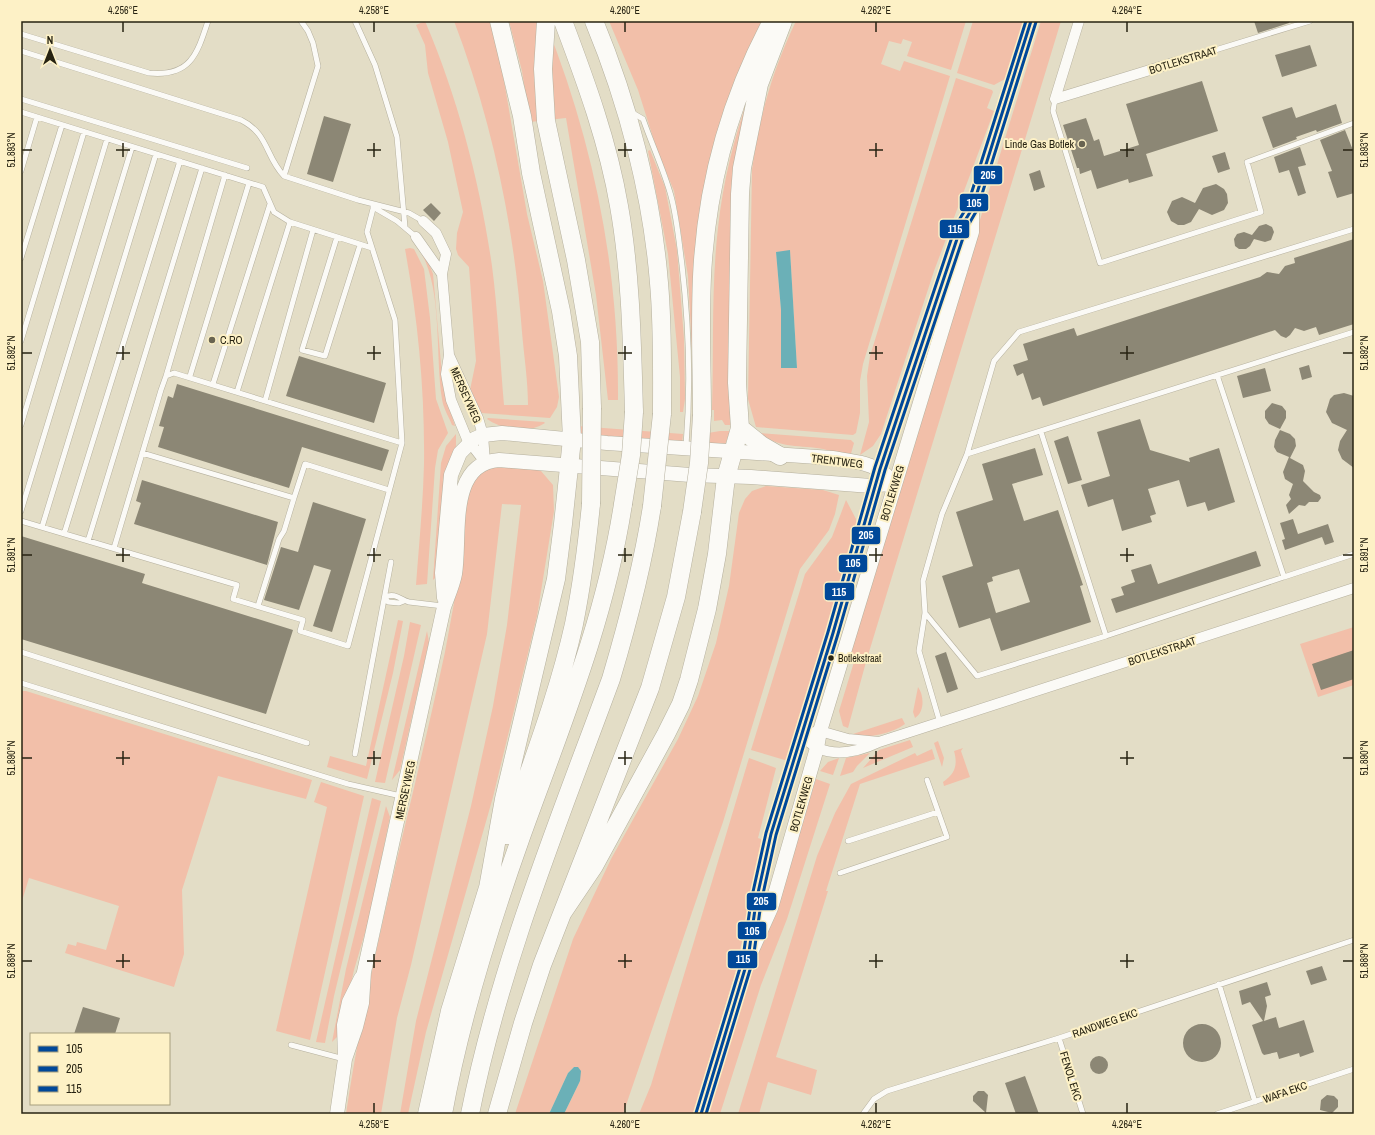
<svg xmlns="http://www.w3.org/2000/svg" width="1375" height="1135" font-family="'Archivo Narrow',sans-serif">
<style>
.green{fill:#f2bfa9;fill-rule:evenodd}
.water{fill:#6bb0b7}
.building{fill:#8c8775;fill-rule:evenodd}
.lines{fill:none;stroke-linecap:round;stroke-linejoin:round}
.lane-casing{stroke:#b5b09e;stroke-width:6}
.street-casing{stroke:#b5b09e;stroke-width:11}
.secondary-casing{stroke:#b5b09e;stroke-width:15}
.highway-casing{stroke:#b5b09e;stroke-width:19}
.lane{stroke:#fbfaf6;stroke-width:5}
.street{stroke:#fbfaf6;stroke-width:10}
.secondary{stroke:#fbfaf6;stroke-width:14}
.highway{stroke:#fbfaf6;stroke-width:18}
.highway-bridge-casing{stroke:#b5b09e;stroke-width:19;stroke-linecap:butt}
.highway-bridge{stroke:#fbfaf6;stroke-width:18}
.bus-1-casing{stroke:#fdf1c6;stroke-width:6}
.bus-2-casing{stroke:#fdf1c6;stroke-width:6}
.bus-3-casing{stroke:#fdf1c6;stroke-width:6}
.bus-1{stroke:#004899;stroke-width:3}
.bus-2{stroke:#004899;stroke-width:3}
.bus-3{stroke:#004899;stroke-width:3}
.ticks{fill:none;stroke:#272312;stroke-width:1.5}
.poi-dot{fill:#696451;stroke:#fdf1c6;stroke-width:1.5}
.bus-dot{fill:#272312;stroke:#fdf1c6;stroke-width:1.5}
.labels{text-anchor:middle;dominant-baseline:central;stroke-width:4;stroke-linejoin:round;paint-order:stroke}
.bus-label{font-size:10px;fill:#272312;stroke:#fdf1c6;text-anchor:start}
.street-label{font-size:11px;fill:#272312;stroke:#fdf1c6}
.poi-label{font-size:11px;fill:#272312;stroke:#fdf1c6;text-anchor:end}
.line-badge{stroke:#fdf1c6;stroke-width:1.5}
.badge-label{font-size:11px;text-anchor:middle;font-weight:bold;fill:#fff}
.neatline{fill:none;stroke:#272312;stroke-width:1.5}
.ticks-label{font-size:10px;text-anchor:middle;fill:#272312}
</style>
<rect width="100%" height="100%" fill="#e3ddc6"/>
<path class="green" d="M425 21C458 98 480 183 492 266 498 312 500 359 504 405H528C528 381 524 356 522 332 514 225 492 121 454 21H491L498 46 527 214 543 281 559 397 557 407 550 418 481 413 470 390 476 361 469 267 458 255 456 249 457 233 463 212 448 142 428 73 425 45 416 25Z
M509 21H545C594 144 619 268 618 400H608L596 295 566 118 530 122 522 71Z
M609 21H767L726 113 695 409H693V369L688 276 674 191 657 150 638 90Z
M796 21H966L951 70 907 56 912 42 903 39 901 44 889 41 881 64 900 71 904 61 950 76 863 364 860 381V413L856 433 853 435 756 427 748 399 752 170C759 117 773 69 796 21ZM790 251 797 368H781V310L776 252Z
M973 21H1024L1005 79 994 85 957 73Z
M1041 21H1061L866 662 848 728 843 726 839 711 854 662 850 661 853 634Z
M956 78 992 90 993 92 987 108 994 111 934 271 881 434 873 446 860 455 869 422 867 376 870 356Z
M750 93 731 425H725L722 420 714 421V410H712C714 350 711 289 718 228 723 182 734 137 750 93Z
M650 150 665 187 677 250 684 339 685 399 683 412H680V377L668 254 648 151Z
M410 248 414 249 424 269 430 318 436 399 448 433 438 450 435 468 427 584 416 585C419 545 423 504 424 464 425 392 418 320 405 249Z
M420 251 429 264 433 274 443 386 455 426 452 425C449 417 443 408 442 399 435 356 443 288 420 251Z
M488 418 544 422 545 423C528 434 503 430 487 419Z
M577 426 683 434 682 443 579 435Z
M720 431H730L725 445 692 444 696 435Z
M760 433 851 440 854 443 850 457C840 456 833 451 823 449 800 445 779 449 760 433Z
M456 434V446L436 577 433 580 441 463 446 446Z
M493 466 533 468 541 471 553 485 554 511 537 616 493 797 426 1032 408 1114H400L416 1021 471 806 493 706 507 625 521 505 502 504 487 634 411 965 397 1018 381 1114H346C369 958 412 806 445 652L454 603 465 501 476 476Z
M766 486 823 490 839 495 835 514 829 530 800 569 723 822 623 1114H564L580 1081 574 1067 568 1073 549 1114H515L573 939 611 859 678 739 698 696 716 643 729 586 739 513 745 499 752 491Z
M846 500 856 519V534L788 761 751 750 805 574 832 537Z
M398 620 403 621 393 673 367 779 327 767 330 756 366 766Z
M410 622 421 625 385 783 375 782 404 656Z
M1354 627V685L1318 697 1300 644Z
M427 631 429 642 400 770 392 780Z
M918 687C924 695 925 712 915 718L913 712Z
M21 691H26L312 780 306 799 218 776 182 890 184 954 174 987 65 953 68 944 76 946 77 942 106 950 119 906 29 878 21 904Z
M902 718 905 724C891 734 871 737 855 737L853 734Z
M910 740 913 747 863 768 879 750Z
M938 741 944 758 942 767 934 743Z
M963 748 961 751 970 777 944 786 943 782C955 774 958 765 954 751Z
M932 749 935 759 860 784 826 891H828L776 1057 817 1070 811 1095 768 1082 759 1114H738L817 856 835 813 851 784 915 753 917 756Z
M870 753 857 766 853 772 840 776 846 758Z
M749 758 776 768 758 838 761 839 759 861 735 974 693 1114H639L651 1085Z
M839 758 833 775 820 771 828 762Z
M816 779 830 784 787 919 761 985 720 1114H708L755 959 774 919Z
M321 782 364 796 310 1040 276 1031 327 807 314 802Z
M372 798 381 801 334 996 325 1043 316 1042Z
M386 806 390 817 369 919 354 970 340 1034 332 1042 346 969Z"/>
<path class="water" d="M790 250 797 368H781V310L776 252Z
M574 1067H578L581 1071 580 1081 564 1114H549L568 1073Z"/>
<path class="building" d="M1254 21H1289V23L1258 33Z
M1310 45 1317 66 1282 77 1275 55Z
M1202 81 1218 131 1146 154 1153 176 1129 183 1128 179 1097 189 1091 170 1080 174 1079 168H1077L1063 125 1086 118 1094 141 1099 139 1104 156 1139 145 1126 104Z
M1336 104 1342 123 1317 132 1316 130 1296 137 1297 139 1273 148 1262 117 1292 107 1296 118Z
M324 116 351 124 333 182 307 174Z
M1345 130 1354 153V193L1337 198 1328 172 1332 171 1320 140Z
M1300 147 1306 165 1298 167 1306 193 1298 196 1289 170 1279 173 1274 157Z
M1225 152 1230 169 1218 173 1212 156Z
M1040 170 1045 187 1034 191 1029 174Z
M1216 184 1224 189 1227 194 1228 203 1224 210 1212 215 1199 209 1191 222 1184 225H1178L1171 221 1167 212 1172 201 1182 197 1195 203 1203 188Z
M431 203 441 213 434 221 423 210Z
M1266 224 1272 227 1274 232 1271 240 1265 242 1254 239 1250 246 1246 249H1239L1235 246 1234 239 1237 234 1244 232 1252 235 1259 226Z
M1354 239V324L1319 335 1316 327 1304 331 1295 328 1290 335 1286 338 1281 336 1275 330 1043 406 1040 397 1032 400 1023 373 1017 376 1013 365 1028 360 1023 344 1074 328 1077 336 1260 277 1267 272 1279 274 1285 266 1295 263 1294 258Z
M299 356 386 383 374 423 286 396Z
M1309 365 1312 377 1302 380 1299 368Z
M1265 368 1271 391 1243 398 1237 376Z
M177 384 389 450 382 471 302 447 289 488 158 447 164 427 159 426 168 396 173 398Z
M1344 393 1354 396V468L1342 459 1338 450 1340 441 1347 430 1332 423 1326 412 1330 399 1334 395Z
M1272 403 1282 406 1286 411V418L1280 429 1269 424 1265 418V411Z
M1140 419 1150 450 1190 462 1189 458 1219 448 1235 502 1208 511 1205 502 1187 507 1179 480 1148 489 1156 514 1150 516 1152 522 1122 531 1113 499 1088 507 1081 485 1110 476 1097 432Z
M1280 430 1290 434 1295 439 1296 446 1290 458 1303 465 1305 471 1303 481 1314 492 1320 495 1321 498 1318 502H1309L1305 506 1299 505 1289 514 1286 505 1291 499 1289 495 1293 484 1285 479 1283 472 1289 457 1277 452 1274 447 1275 440Z
M1068 436 1082 480 1068 484 1054 441Z
M1035 448 1043 475 1012 484 1024 521 1058 510 1083 585 1080 586 1091 622 1001 651 990 618 959 628 942 576 973 566 956 512 993 500 982 464ZM1019 569 1030 602 996 613 987 583 993 581 992 577Z
M142 480 278 522 267 565 134 524 141 503 136 501Z
M313 502 366 519 332 632 313 626 331 570 314 565 299 610 264 600 281 547 298 552Z
M1293 519 1298 534 1328 524 1334 542 1325 545 1322 537 1285 550 1282 540 1285 539 1280 523Z
M21 536 145 574 142 583 293 630 266 714 21 639Z
M1256 551 1261 566 1116 613 1111 599 1124 595 1121 587 1135 582 1131 570 1151 564 1158 584Z
M1354 650V679L1321 690 1312 664Z
M946 652 958 689 947 693 935 656Z
M1322 966 1327 980 1311 985 1306 971Z
M1267 982 1271 995 1265 997 1267 1006 1264 1021 1276 1017 1279 1028 1304 1020 1314 1052 1300 1057 1299 1053 1279 1059 1277 1052 1264 1055 1262 1053 1252 1025 1263 1021 1250 1002 1242 1005 1239 991Z
M83 1007 120 1018 115 1034H74Z
M1183 1043a19 19 0 1 1 38 0a19 19 0 1 1-38 0Z
M1090 1065a9 9 0 1 1 18 0a9 9 0 1 1-18 0Z
M1025 1076 1039 1114H1016L1005 1083Z
M978 1091H984L988 1095 986 1113 973 1101V1096Z
M1327 1095 1334 1096 1338 1100V1107L1332 1113 1320 1110 1321 1100Z"/>
<g class="lines">
<defs>
<path id="lane" d="M355 21 375 65 397 137 405 227
M21 34 149 73C190 77 197 55 208 21
M21 51 241 120C269 134 265 156 284 176L358 200 409 213 423 221
M1176 62 1310 21
M21 99 247 168
M1055 99 1053 111 1100 263 1261 212 1247 162 1354 123
M21 112 263 187 274 212 290 222 372 248
M631 112 643 119C652 145 664 170 671 196 677 218 679 242 682 265 689 326 691 385 686 446
M21 171 37 117
M284 176 318 66 313 43 308 31 301 21
M373 207 397 221 416 237
M337 237 302 350 325 356 360 245
M21 258 62 125
M21 341 84 132
M1217 375 1284 577 1354 554
M166 376 225 175
M190 376 249 183
M213 384 270 204
M237 392 290 222
M265 401 313 230
M21 425 107 139
M142 453 294 498 305 464 389 490
M967 454 1354 332
M21 511 132 147
M21 521 237 585 233 599 303 620 300 631 348 646 402 443 395 320 367 232 374 205
M42 527 156 154
M64 534 180 161
M88 541 202 168
M114 548 161 390 166 376 174 373 402 443
M404 601 399 603 388 602 385 597C395 592 401 600 409 602L443 606
M258 606 279 539 284 531 294 498
M925 613 977 676 1106 636 1041 432
M1106 636 1284 577
M21 652 307 743
M21 683 348 784 401 796
M940 723 919 651 925 613 923 581 942 514 967 454 994 361 1019 332 1354 229
M355 754 391 562
M848 841 938 812
M840 873 947 837 927 780
M1219 984 1255 1102
M1059 1038 1083 1114
M291 1045 344 1059
M863 1114 874 1099 887 1091 1059 1038 1354 940
M1217 1114 1354 1069"/>
<path id="street" d="M1055 99 1176 62
M1055 99 1079 21
M423 221 436 233 446 254 442 274 449 355 446 374 451 400 467 439 485 462
M416 237 442 274
M449 355 478 418 483 435 485 462
M801 735C806 739 812 746 818 748 838 757 860 751 879 742L1354 588
M801 735 820 731 848 739 879 742"/>
<path id="secondary" d="M444 598 442 573 451 475 460 453 474 439 483 435 502 433 607 443 832 458C850 461 872 462 886 475
M748 959 756 902 771 834 833 633 880 469 961 227 972 209 1031 21
M345 1059 356 1027 362 1003 364 972 444 607C448 596 453 585 455 574 461 538 447 463 499 460L690 475 751 477 871 486 895 483
M337 1114 345 1059 344 1025 349 1002 361 978
M701 1114 748 959 771 908 817 748 820 731 972 232V209"/>
<path id="highway" d="M546 21 543 69 546 121 576 260 590 342 592 408
M563 21C586 82 608 142 619 206 631 274 632 343 634 412
M594 21C628 103 652 195 659 283 663 327 662 371 662 414
M702 415C702 364 699 311 703 260 709 178 731 100 769 27
M740 428 761 445 780 456
M507 835C531 765 558 696 574 624 582 584 587 545 591 504
M488 888 504 799 556 579 563 524 572 439 568 356 561 311 531 173 522 116 499 21
M563 912 594 866 666 734 681 704 689 680 707 609 717 554 726 477 740 428 737 383 740 194 742 168 759 84 783 21
M427 1114 450 1011 491 878
M443 1114C460 1020 489 927 521 837 561 726 605 621 623 504
M470 1114C500 964 558 823 611 679 628 622 643 565 652 506
M497 1114 523 1023 542 965 650 688 676 597 692 512"/>
</defs>
<use href="#lane" class="lane-casing"/>
<use href="#street" class="street-casing"/>
<use href="#secondary" class="secondary-casing"/>
<use href="#highway" class="highway-casing"/>
<use href="#lane" class="lane"/>
<use href="#street" class="street"/>
<use href="#secondary" class="secondary"/>
<use href="#highway" class="highway"/>
<defs>
<path id="highway-bridge" d="M591 504 592 408
M623 504 631 455 634 412
M652 506 662 414
M692 512 699 463 702 415"/>
</defs>
<use href="#highway-bridge" class="highway-bridge-casing"/>
<use href="#highway-bridge" class="highway-bridge"/>
<defs>
<path id="bus-1" d="M701 1114 748 959 756 902 771 834 833 633 880 469 961 227 972 209 1031 21"/>
<path id="bus-2" d="M706 1114 753 960 761 903 776 835 838 634 885 470 966 229 977 210 1036 22"/>
<path id="bus-3" d="M696 1113 743 958 751 901 766 833 828 632 875 467 956 225 967 207 1026 21"/>
</defs>
<use href="#bus-1" class="bus-1-casing"/>
<use href="#bus-2" class="bus-2-casing"/>
<use href="#bus-3" class="bus-3-casing"/>
<use href="#bus-1" class="bus-1"/>
<use href="#bus-2" class="bus-2"/>
<use href="#bus-3" class="bus-3"/>
</g>
<path class="ticks" d="M123 22V32M374 22V32M625 22V32M876 22V32M1127 22V32M123 143V157M374 143V157M625 143V157M876 143V157M1127 143V157M22 150H32M116 150H130M367 150H381M618 150H632M869 150H883M1120 150H1134M1343 150H1353M123 346V360M374 346V360M625 346V360M876 346V360M1127 346V360M22 353H32M116 353H130M367 353H381M618 353H632M869 353H883M1120 353H1134M1343 353H1353M123 548V562M374 548V562M625 548V562M876 548V562M1127 548V562M22 555H32M116 555H130M367 555H381M618 555H632M869 555H883M1120 555H1134M1343 555H1353M123 751V765M374 751V765M625 751V765M876 751V765M1127 751V765M22 758H32M116 758H130M367 758H381M618 758H632M869 758H883M1120 758H1134M1343 758H1353M123 954V968M374 954V968M625 954V968M876 954V968M1127 954V968M22 961H32M116 961H130M367 961H381M618 961H632M869 961H883M1120 961H1134M1343 961H1353M374 1103V1113M625 1103V1113M876 1103V1113M1127 1103V1113"/>
<g class="poi-dot">
<circle cx="1082" cy="144" r="4"/>
<circle cx="212" cy="340" r="4"/>
</g>
<circle class="bus-dot" cx="831" cy="658" r="3.5"/>
<g class="labels">
<g class="bus-label">
<text x="838" y="658">Botlekstraat</text>
</g>
<g class="street-label">
<text transform="translate(1183 60) rotate(-17)">BOTLEKSTRAAT</text>
<text transform="translate(466 395) rotate(66)">MERSEYWEG</text>
<text transform="translate(837 461) rotate(7)">TRENTWEG</text>
<text transform="translate(892 493) rotate(-73)">BOTLEKWEG</text>
<text transform="translate(1162 651) rotate(-18)">BOTLEKSTRAAT</text>
<text transform="translate(405 790) rotate(-78)">MERSEYWEG</text>
<text transform="translate(801 804) rotate(-74)">BOTLEKWEG</text>
<text transform="translate(1105 1023) rotate(-19)">RANDWEG EKC</text>
<text transform="translate(1071 1076) rotate(73)">FENOL EKC</text>
<text transform="translate(1285 1092) rotate(-19)">WAFA EKC</text>
</g>
<g class="poi-label">
<text x="1074" y="144">Linde Gas Botlek</text>
<text x="220" y="340" text-anchor="start">C.RO</text>
</g>
</g>
<g class="line-badge">
<rect x="973" y="165" width="30" height="20" rx="4" fill="#004899"/>
<rect x="959" y="193" width="30" height="19" rx="4" fill="#004899"/>
<rect x="939" y="219" width="31" height="20" rx="4" fill="#004899"/>
<rect x="851" y="526" width="30" height="19" rx="4" fill="#004899"/>
<rect x="838" y="554" width="30" height="19" rx="4" fill="#004899"/>
<rect x="824" y="582" width="31" height="19" rx="4" fill="#004899"/>
<rect x="746" y="892" width="31" height="19" rx="4" fill="#004899"/>
<rect x="737" y="921" width="30" height="19" rx="4" fill="#004899"/>
<rect x="727" y="950" width="31" height="19" rx="4" fill="#004899"/>
</g>
<g class="badge-label">
<text x="988" y="179">205</text>
<text x="974" y="207">105</text>
<text x="955" y="233">115</text>
<text x="866" y="539">205</text>
<text x="853" y="567">105</text>
<text x="839" y="596">115</text>
<text x="761" y="905">205</text>
<text x="752" y="935">105</text>
<text x="743" y="963">115</text>
</g>
<rect width="1375" height="1135" fill="none" stroke="#fdf1c6" stroke-width="44"/>
<rect x="30" y="1033" width="140" height="72" fill="#fdf1c6" stroke="#a79f7e"/>
<rect x="38" y="1046" width="20" height="6" fill="#004899" stroke="#a79f7e"/>
<text x="66" y="1053" font-size="12" fill="#272312">105</text>
<rect x="38" y="1066" width="20" height="6" fill="#004899" stroke="#a79f7e"/>
<text x="66" y="1073" font-size="12" fill="#272312">205</text>
<rect x="38" y="1086" width="20" height="6" fill="#004899" stroke="#a79f7e"/>
<text x="66" y="1093" font-size="12" fill="#272312">115</text>
<g transform="translate(50 50)" stroke="#fdf1c6" stroke-width="3" paint-order="stroke">
<path d="M0-3L7 15L0 10L-7 15Z" fill="#272312"/>
<text y="-6" font-size="11" font-weight="bold" text-anchor="middle" fill="#272312">N</text>
</g>
<rect x="22" y="22" width="1331" height="1091" class="neatline"/>
<g class="ticks-label">
<text x="123" y="14">4.256°E</text>
<text x="374" y="14">4.258°E</text>
<text x="625" y="14">4.260°E</text>
<text x="876" y="14">4.262°E</text>
<text x="1127" y="14">4.264°E</text>
<text transform="translate(11 150) rotate(-90)" y="4">51.893°N</text>
<text transform="translate(1364 150) rotate(-90)" y="4">51.893°N</text>
<text transform="translate(11 353) rotate(-90)" y="4">51.892°N</text>
<text transform="translate(1364 353) rotate(-90)" y="4">51.892°N</text>
<text transform="translate(11 555) rotate(-90)" y="4">51.891°N</text>
<text transform="translate(1364 555) rotate(-90)" y="4">51.891°N</text>
<text transform="translate(11 758) rotate(-90)" y="4">51.890°N</text>
<text transform="translate(1364 758) rotate(-90)" y="4">51.890°N</text>
<text transform="translate(11 961) rotate(-90)" y="4">51.889°N</text>
<text transform="translate(1364 961) rotate(-90)" y="4">51.889°N</text>
<text x="374" y="1128">4.258°E</text>
<text x="625" y="1128">4.260°E</text>
<text x="876" y="1128">4.262°E</text>
<text x="1127" y="1128">4.264°E</text>
</g>
</svg>
